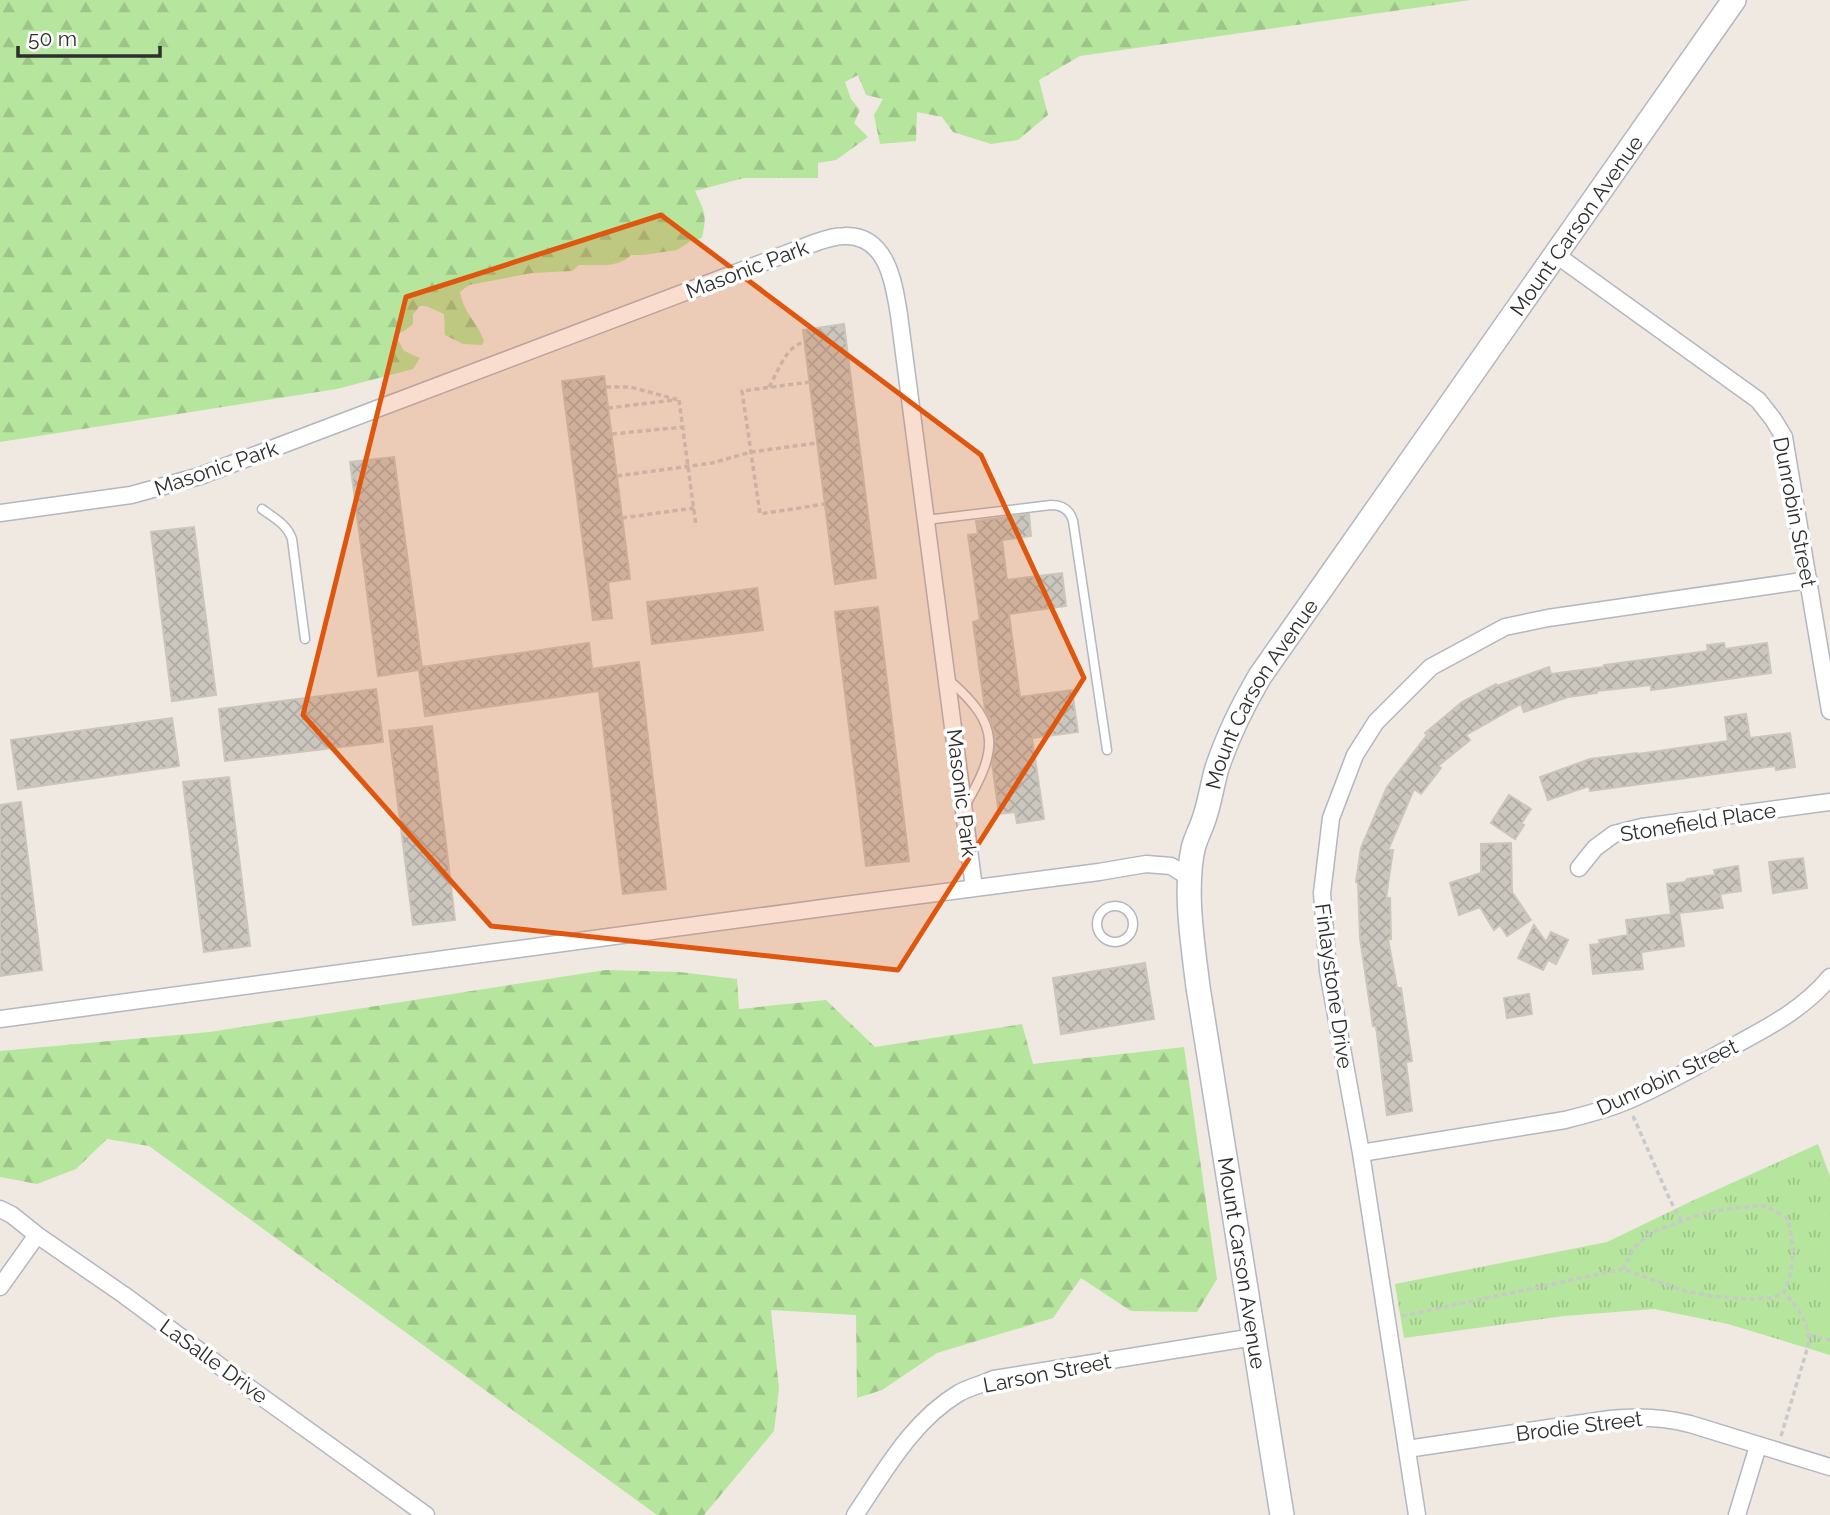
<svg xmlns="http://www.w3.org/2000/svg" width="1830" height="1515" font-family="Raleway,sans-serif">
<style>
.grass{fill:url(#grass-tufts)}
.forest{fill:url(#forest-firs)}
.building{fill:url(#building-cross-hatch);stroke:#cbc5ba;stroke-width:2}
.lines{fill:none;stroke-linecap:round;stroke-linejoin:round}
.lane-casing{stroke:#b4b7c1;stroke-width:11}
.street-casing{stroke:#b4b7c1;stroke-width:19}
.secondary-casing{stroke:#b4b7c1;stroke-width:26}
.path{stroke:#c9c9c9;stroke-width:3.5;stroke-dasharray:5 3.5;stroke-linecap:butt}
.lane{stroke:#fff;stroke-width:8}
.street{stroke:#fff;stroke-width:16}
.secondary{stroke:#fff;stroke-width:23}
.marked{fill:#df570e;fill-opacity:0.2;stroke:#df570e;stroke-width:5;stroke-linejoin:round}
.labels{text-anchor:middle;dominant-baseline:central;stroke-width:7;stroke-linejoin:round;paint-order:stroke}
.street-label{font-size:21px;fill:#2e2e2e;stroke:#fff}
</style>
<defs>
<pattern id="grass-tufts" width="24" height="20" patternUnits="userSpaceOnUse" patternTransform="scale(1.75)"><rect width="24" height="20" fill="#b6e59e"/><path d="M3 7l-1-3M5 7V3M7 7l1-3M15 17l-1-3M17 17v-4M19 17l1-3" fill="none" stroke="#9dc588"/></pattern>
<pattern id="forest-firs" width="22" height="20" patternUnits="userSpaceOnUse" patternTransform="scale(1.75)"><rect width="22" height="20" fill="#b6e59e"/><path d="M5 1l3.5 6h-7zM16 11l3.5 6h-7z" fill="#9dc588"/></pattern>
<pattern id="building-cross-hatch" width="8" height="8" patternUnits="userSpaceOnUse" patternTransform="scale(1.75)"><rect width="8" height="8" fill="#cbc7bf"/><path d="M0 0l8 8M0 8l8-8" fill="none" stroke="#afaba4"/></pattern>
</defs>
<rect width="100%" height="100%" fill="#efe9e1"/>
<path class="grass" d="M1818 1144 1830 1176V1355L1728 1324 1654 1309 1564 1316 1404 1338 1395 1284 1607 1242 1692 1201Z"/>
<path class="forest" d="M0 0H1470L1080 56 1039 80 1048 115 1018 140 991 144 953 132 942 117 917 112 916 141 880 144 874 115 883 99 866 95 858 75 845 82 851 99 860 110 854 123 868 137 836 160 818 163V178H744L695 191C705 213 707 214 702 238L691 241 677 250 643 255H631C619 268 596 265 579 265L572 271 532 273 469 285 460 292C464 314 477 321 484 341L482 345 463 344 445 335 444 314 426 306H420L413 314V324L404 331 395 335 404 351 420 358 413 369 337 389 0 442Z
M606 970 679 972 737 979 739 1009 826 1000 875 1047 1022 1024 1033 1064 1184 1047 1217 1279 1197 1312 1131 1311 1081 1278 1053 1318 937 1353 882 1390 857 1398 856 1315 771 1310 779 1389 774 1431 704 1515H657L149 1146 107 1139 76 1169 37 1184 0 1177V1051L210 1032Z"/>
<path class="building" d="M844 324 876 578 835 584 803 330Z
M604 376 630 579 608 582 612 618 593 620 562 381Z
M394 457 422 667 589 643 592 669 639 662 666 889 623 894 599 691 425 716 419 670 378 676 350 462Z
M1029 514 1031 536 1002 540 1007 580 1062 573 1066 606 1009 614 1020 697 1072 690 1078 732 1032 738 1044 819 1017 823 1015 812 999 814 992 763 995 739 992 723 985 709 973 622 980 620 968 535 978 534 976 521Z
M194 527 216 695 172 701 151 532Z
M757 588 763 630 652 644 647 602Z
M878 607 909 861 866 866 835 612Z
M1724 643 1725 649 1767 643 1771 673 1651 690V685L1597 691V693L1568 697 1524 712 1521 704 1466 735 1470 740 1438 766 1441 768 1421 794 1414 789 1388 850H1393L1386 898H1390L1391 939H1388L1397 988H1401L1412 1061 1406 1062 1412 1111 1387 1115 1376 1026H1373L1360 938 1358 883 1356 882 1361 848 1387 787 1427 735 1425 733 1462 702 1496 684 1497 686 1549 667 1551 674 1604 667V665L1708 651 1707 645Z
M376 689 383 742 225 761 219 709Z
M1746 714 1750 738 1790 733 1795 767 1776 770 1775 766 1590 791 1589 786 1548 800 1540 777 1590 759 1637 753 1638 754 1728 741 1725 717Z
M172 718 179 766 18 789 11 740Z
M432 726 455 920 413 925 389 731Z
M229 777 250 946 204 952 183 782Z
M1509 795 1531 809 1521 824 1524 825 1515 839 1491 823Z
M21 802 42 970 0 976V805Z
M1511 843 1512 892 1531 920 1507 936 1500 925 1494 930 1480 907 1459 915 1450 883 1481 873V844Z
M1803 858 1807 888 1773 893 1769 862Z
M1738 866 1741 891 1720 894 1723 908 1679 913 1684 946 1641 952 1643 969 1593 974 1590 945 1600 944 1599 940 1628 935 1626 920 1673 914H1671L1667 884 1685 882 1687 879 1715 875 1714 870Z
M1534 925 1546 942 1551 932 1568 940 1556 964 1548 960 1543 970 1518 958Z
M1145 963 1154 1019 1061 1034 1053 978Z
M1529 994 1532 1014 1507 1018 1504 998Z"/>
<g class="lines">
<defs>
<path id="lane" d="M262 509C274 518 287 524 292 539L305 639
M926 520 1051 505C1062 505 1070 510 1073 521L1107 750
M950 681C1002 726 997 751 965 806
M1097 924a18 18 0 1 1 36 0a18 18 0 1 1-36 0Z"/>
<path id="street" d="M1555 254 1758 400 1773 419 1784 437 1830 711
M0 513 131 495 200 476 817 242C826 239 835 236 844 236 887 234 894 283 899 315L974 888
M1579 868 1595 848 1614 834 1642 827 1830 802
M0 1019 845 905 1099 872 1146 864 1171 866 1190 878
M1361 1153 1565 1120C1585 1115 1604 1110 1622 1103 1657 1089 1691 1069 1724 1051 1763 1030 1802 1011 1830 977
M0 1209 12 1215 37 1235 124 1295 259 1395 426 1515
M0 1287 37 1235
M1407 1449 1610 1419C1637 1416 1663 1417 1690 1424L1830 1467
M855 1515C885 1471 912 1421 959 1393 970 1387 983 1384 994 1379L1254 1337
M1417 1515 1361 1153 1328 971 1322 893 1331 818 1355 755 1376 722 1431 667 1505 627 1548 618 1809 580
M1737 1515 1758 1446"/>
<g id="secondary">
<path id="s1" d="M1282 1515 1198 987C1193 945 1184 892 1193 849 1195 839 1201 829 1204 819 1210 802 1212 785 1217 768 1228 735 1243 705 1260 676L1734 0"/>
</g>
</defs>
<use href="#lane" class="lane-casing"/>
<use href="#street" class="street-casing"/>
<use href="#secondary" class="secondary-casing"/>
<path class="path" d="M810 382 742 391 760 514 825 504
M606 387H630L679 400
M769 387C778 372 786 345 805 342
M679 400 696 526
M608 408 674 400
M612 434 683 427
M617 476 712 463 751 452 817 443
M622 518 694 508
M1633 1116 1670 1200 1682 1222
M1402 1316 1623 1269 1681 1290 1711 1296 1747 1299 1772 1298 1784 1292C1796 1263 1794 1249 1788 1219L1766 1206 1741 1207 1704 1213 1650 1233 1634 1248 1623 1269
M1809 1335 1830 1340
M1781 1436 1808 1346C1811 1323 1798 1309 1784 1292"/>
<use href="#lane" class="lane"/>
<use href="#street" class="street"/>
<use href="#secondary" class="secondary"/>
</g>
<path class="marked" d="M661 215 981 455 1084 678 898 970 491 926 303 715 406 297Z"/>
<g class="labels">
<g class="street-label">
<text stroke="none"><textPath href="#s1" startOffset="1410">Mount Carson Avenue</textPath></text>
<text transform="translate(747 269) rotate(-21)">Masonic Park</text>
<text transform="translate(216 468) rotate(-19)">Masonic Park</text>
<text transform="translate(1795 512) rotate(79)">Dunrobin Street</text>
<text stroke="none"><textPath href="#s1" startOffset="844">Mount Carson Avenue</textPath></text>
<text transform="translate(962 793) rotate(83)">Masonic Park</text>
<text transform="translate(1698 822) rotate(-9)">Stonefield Place</text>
<text transform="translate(1334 986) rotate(82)">Finlaystone Drive</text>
<text transform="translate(1667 1077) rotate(-25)">Dunrobin Street</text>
<text transform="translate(1242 1263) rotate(81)">Mount Carson Avenue</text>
<text transform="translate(214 1361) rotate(36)">LaSalle Drive</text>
<text transform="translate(1047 1373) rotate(-11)">Larson Street</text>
<text transform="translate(1579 1426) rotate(-7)">Brodie Street</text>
</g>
</g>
<path d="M18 46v10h142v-10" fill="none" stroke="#2e2e2e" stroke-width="3.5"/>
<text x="28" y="46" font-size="21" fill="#2e2e2e" stroke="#ffffff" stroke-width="5" paint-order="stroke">50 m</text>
</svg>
